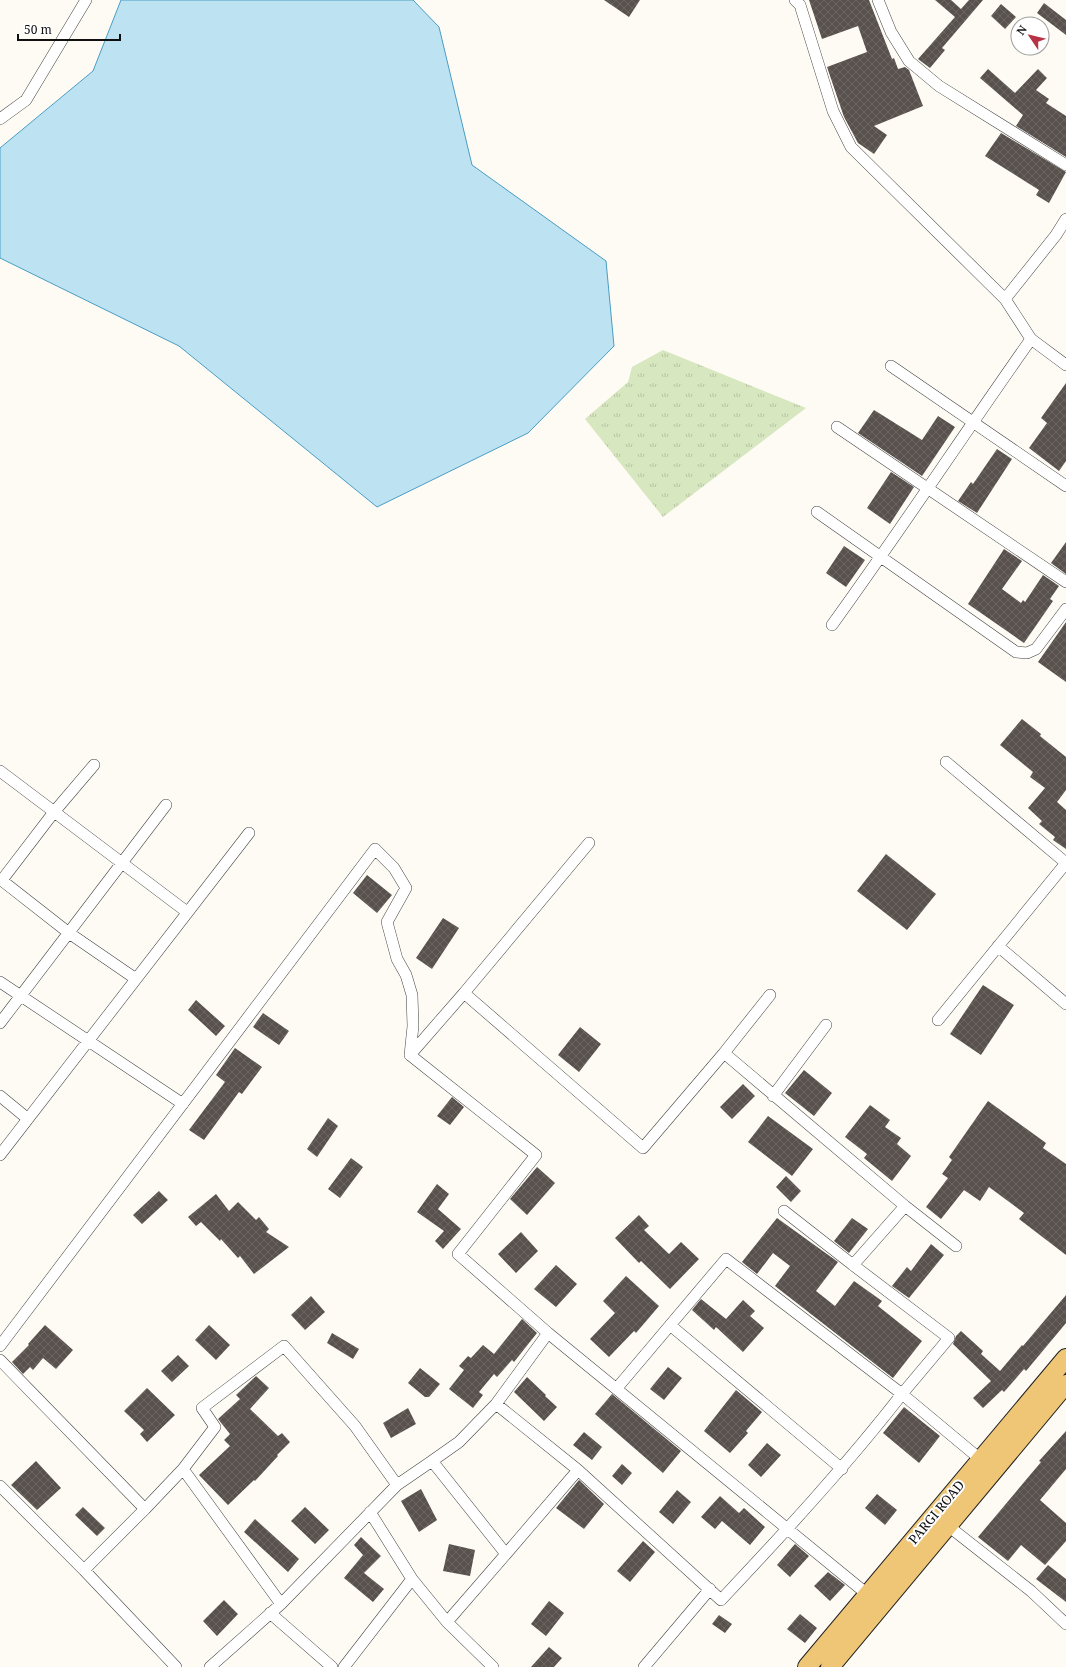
<svg xmlns="http://www.w3.org/2000/svg" width="1066" height="1667" font-family="'Noto Serif',serif">
<style>
.grass{fill:url(#grass-tufts)}
.water{fill:#bde3f2;stroke:#499dc3}
.building{fill:url(#building-cross-hatch)}
.lines{fill:none;stroke-linecap:round;stroke-linejoin:round}
.street-casing{stroke:#434343;stroke-width:12}
.primary-casing{stroke:#212121;stroke-width:20}
.street{stroke:#fff;stroke-width:11}
.primary{stroke:#eec675;stroke-width:18}
.labels{text-anchor:middle;dominant-baseline:central;stroke-width:4;stroke-linejoin:round;paint-order:stroke}
.street-label{font-size:13px;fill:#101010;stroke:#fff}
</style>
<defs>
<pattern id="grass-tufts" width="24" height="20" patternUnits="userSpaceOnUse"><rect width="24" height="20" fill="#d7e7bf"/><path d="M3 7l-1-3M5 7V3M7 7l1-3M15 17l-1-3M17 17v-4M19 17l1-3" fill="none" stroke="#b8c5a3"/></pattern>
<pattern id="building-cross-hatch" width="8" height="8" patternUnits="userSpaceOnUse"><rect width="8" height="8" fill="#58514d"/><path d="M0 0l8 8M0 8l8-8" fill="none" stroke="#6b6562"/></pattern>
</defs>
<rect width="100%" height="100%" fill="#fefbf4"/>
<path class="grass" d="M663 350 806 408 663 517 585 419 628 382 632 367Z"/>
<path class="water" d="M121 0H413L439 27 472 165 606 261 614 346 528 433 377 507 179 346 0 258V148L93 71Z"/>
<path class="building" d="M604 0H640L629 17Z
M809 0H869L892 59 894 58 898 69 905 67 909 70 923 106 874 126 887 135 874 154 858 143 844 117 827 67 867 52 858 26 822 39Z
M935 0H951L961 9 969 0H983L942 48 945 50 930 68 918 59 955 17Z
M1044 3 1066 20V35L1037 13Z
M1001 4 1016 17 1005 29 991 16Z
M988 69 1015 93 1038 69 1047 78 1036 90 1049 99 1046 103 1066 116V157L1016 126 1023 115 980 78Z
M1001 133 1066 172 1049 203 1036 195 1039 190 985 156Z
M1066 383V461L1059 471 1029 448 1047 423 1041 418Z
M874 410 922 440 938 416 955 427 922 476 858 433Z
M997 449 1012 459 977 513 958 501 971 482 973 484Z
M891 472 914 487 890 524 867 508Z
M1066 542V574L1051 563Z
M844 546 865 560 846 587 826 573Z
M1004 549 1022 561 1002 589 1021 603 1023 600 1025 602 1043 575 1059 586 1050 599 1053 601 1024 643 968 604Z
M1066 622V682L1038 662Z
M1022 719 1041 734 1040 736 1066 757V790L1057 802 1066 810V849L1053 840 1055 837 1039 824 1042 821 1028 808 1045 788 1030 777 1033 772 1000 745Z
M886 854 936 894 907 930 857 891Z
M367 875 392 895 377 913 353 893Z
M443 918 459 928 432 969 416 958Z
M983 985 1014 1005 981 1055 950 1034Z
M196 1000 225 1026 216 1036 188 1010Z
M263 1013 289 1031 279 1045 253 1027Z
M580 1027 601 1044 579 1072 558 1055Z
M235 1048 262 1067 242 1094 239 1092 204 1140 189 1130 225 1082 216 1075Z
M804 1070 832 1093 814 1116 785 1093Z
M743 1084 755 1096 732 1119 720 1107Z
M452 1097 464 1107 450 1125 437 1116Z
M988 1101 1046 1143 1043 1148 1066 1164V1255L1019 1219 1024 1213 989 1187 980 1201 964 1190 941 1219 926 1207 948 1178 942 1174 952 1160 949 1157Z
M870 1105 890 1120 885 1127 901 1138 897 1144 911 1156 892 1181 864 1158 867 1154 845 1137Z
M768 1116 813 1149 792 1176 748 1142Z
M328 1118 338 1126 317 1157 307 1149Z
M351 1158 363 1167 340 1198 328 1189Z
M537 1167 555 1183 527 1215 510 1199Z
M786 1176 801 1191 791 1202 776 1187Z
M437 1184 449 1194 438 1209 461 1229 443 1249 435 1241 444 1231 417 1212Z
M159 1191 168 1200 142 1224 133 1215Z
M216 1194 229 1211 238 1202 256 1220 259 1217 269 1229 266 1232 289 1247 254 1274 240 1256 238 1258 221 1239 220 1241 201 1222 196 1226 188 1217Z
M639 1215 649 1226 644 1230 669 1254 681 1242 699 1259 670 1289 641 1261 639 1263 615 1238Z
M777 1218 838 1262 816 1291 835 1306 854 1281 882 1301 878 1306 922 1341 893 1378 775 1286 790 1266 773 1253 757 1274 742 1262Z
M852 1218 868 1229 849 1253 834 1241Z
M521 1232 538 1251 516 1273 498 1254Z
M931 1244 944 1255 909 1298 892 1286 907 1267 911 1271Z
M556 1265 577 1284 556 1307 534 1289Z
M626 1276 659 1306 636 1333 634 1331 609 1357 590 1339 615 1313 603 1301Z
M1066 1295V1323L1026 1371 1024 1369 1004 1392 1002 1390 983 1408 973 1398 991 1381 953 1344 956 1336 961 1331 983 1351 981 1354 1000 1371 1022 1345 1023 1346Z
M311 1296 325 1312 305 1330 291 1315Z
M701 1299 726 1319 743 1300 755 1311 750 1316 764 1328 743 1352 716 1327 714 1330 692 1310Z
M522 1319 537 1333 514 1362 512 1360 497 1377 494 1374 479 1392 483 1395 473 1408 449 1389 464 1370 459 1366 468 1356 471 1358 483 1345 494 1354Z
M45 1325 73 1350 56 1369 43 1358 33 1370 30 1367 23 1374 12 1362 29 1345 28 1344Z
M209 1325 230 1345 216 1360 195 1340Z
M332 1333 359 1349 353 1359 327 1343Z
M178 1355 189 1366 172 1382 161 1371Z
M668 1367 682 1378 664 1400 650 1389Z
M420 1368 440 1384 429 1397H425L408 1383Z
M256 1376 269 1388 250 1409 278 1436 282 1433 290 1442 277 1455 278 1456 255 1481 254 1480 228 1505 199 1475 230 1446 224 1440 230 1434 218 1419 240 1399 236 1395Z
M527 1377 546 1395 545 1396 557 1407 544 1421 514 1392Z
M147 1388 175 1415 147 1442 140 1434 144 1430 124 1411Z
M736 1390 762 1412 746 1431 748 1433 730 1453 704 1431Z
M612 1394 681 1451 663 1473 595 1414Z
M904 1407 940 1436 919 1463 883 1433Z
M408 1408 416 1424 391 1438 383 1423Z
M1066 1431V1469L1040 1500 1066 1523V1541L1045 1565 1021 1545 1008 1561 978 1537 1041 1462 1039 1461Z
M584 1432 602 1447 592 1460 573 1445Z
M767 1443 781 1455 761 1477 748 1465Z
M36 1461 61 1488 37 1510 11 1485Z
M622 1464 632 1473 622 1485 612 1476Z
M579 1480 604 1504 584 1529 556 1508Z
M421 1489 437 1520 419 1532 401 1501Z
M677 1490 691 1502 673 1524 659 1512Z
M877 1494 897 1510 885 1525 865 1508Z
M720 1496 739 1513 744 1508 765 1527 750 1545 722 1521 715 1529 701 1517Z
M83 1507 105 1528 97 1536 75 1515Z
M305 1507 329 1530 315 1544 291 1521Z
M255 1519 299 1559 288 1572 244 1532Z
M361 1537 381 1556 364 1573 384 1589 373 1602 344 1578 363 1555 354 1545Z
M643 1541 655 1552 630 1582 617 1571Z
M449 1544 475 1550 470 1576 443 1571Z
M795 1544 809 1556 790 1577 777 1565Z
M1048 1565 1066 1579V1602L1036 1579Z
M828 1572 845 1585 830 1601 814 1586Z
M224 1600 238 1614 217 1636 203 1621Z
M549 1601 564 1613 546 1636 531 1624Z
M800 1614 817 1628 805 1643 787 1629Z
M719 1615 732 1624 725 1633 712 1624Z
M549 1647 562 1658 554 1667H531Z"/>
<g class="lines">
<defs>
<path id="street" d="M795 0 800 5 833 111 851 147 1005 299 1031 339 1066 365
M878 0 891 32 909 61 939 86 1066 165
M0 119 26 100 86 0
M1005 299 1056 235 1066 219
M891 366 1066 486
M837 427 1066 582
M817 512 1016 652 1027 653 1036 649 1066 609
M832 625C900 531 964 434 1031 339
M0 771 187 912
M589 843 464 993 643 1148 724 1053
M0 879 69 933 136 979
M2 880 54 812 94 765
M998 946 1066 1004
M0 982 183 1104
M464 993 410 1055 536 1155 458 1254 548 1333 867 1594
M770 995 724 1053 905 1206 853 1265 949 1338 902 1394 980 1459
M938 1020 1066 863 946 762
M0 1023 166 805
M0 1096 28 1119
M773 1096 826 1025
M0 1155 249 833
M905 1206 956 1246
M784 1211 853 1265
M670 1325 842 1469
M548 1333 496 1404 578 1470 721 1600C784 1533 846 1466 902 1394L726 1259 617 1388
M0 1346 375 849 394 868 406 888 387 922 397 959 406 975 412 995 413 1026 410 1055
M0 1360 145 1509
M496 1404 459 1442 432 1461 506 1554 578 1470
M183 1469 215 1427 202 1408 284 1346 355 1426 397 1485
M0 1486 84 1570 176 1667
M370 1512 412 1579
M947 1525 1031 1591 1066 1624
M84 1570 145 1509 183 1469 281 1604
M270 1613 332 1667
M447 1622 506 1554
M210 1667 281 1604 397 1485 432 1461
M344 1667 412 1579 447 1622 493 1667
M644 1667 710 1589"/>
<path id="primary" d="M807 1667 1066 1358
M830 1667 1066 1384"/>
</defs>
<use href="#street" class="street-casing"/>
<use href="#primary" class="primary-casing"/>
<use href="#street" class="street"/>
<use href="#primary" class="primary"/>
</g>
<g class="labels">
<g class="street-label">
<text transform="translate(936 1512) rotate(-50)">PARGI ROAD</text>
</g>
</g>
<g transform="translate(1030 36) rotate(305)"><circle r="19" fill="#ffffff" stroke="#9f9f9f"/>
<path d="M0-3L7 15L0 10L-7 15Z" fill="#b63244"/>
<text y="-6" font-size="11" font-weight="bold" text-anchor="middle" fill="#101010">N</text>
</g>
<path d="M18 34v6h102v-6" fill="none" stroke="#101010" stroke-width="2"/>
<text x="24" y="34" font-size="12" fill="#101010" stroke="#ffffff" stroke-width="3" paint-order="stroke">50 m</text>
</svg>
